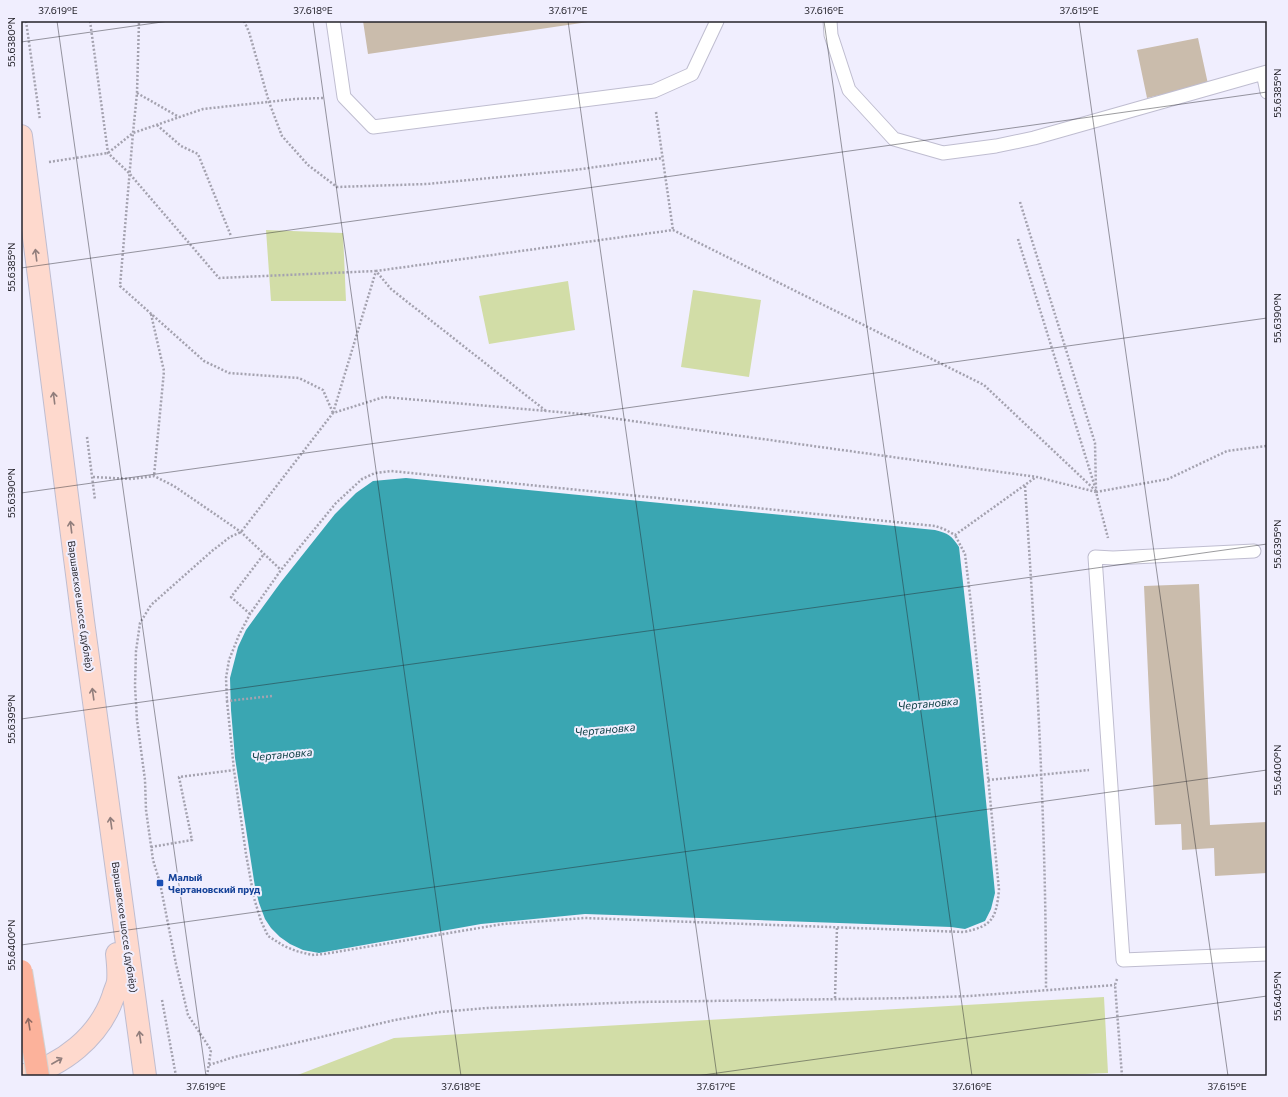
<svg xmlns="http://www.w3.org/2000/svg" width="1288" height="1097" font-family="Commissioner,sans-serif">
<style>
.green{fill:#d2dda7}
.water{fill:#3aa6b2}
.building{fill:#cabcac}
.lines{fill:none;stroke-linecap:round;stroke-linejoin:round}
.lane-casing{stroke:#bfbdd0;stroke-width:15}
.secondary-casing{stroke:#bfbdd0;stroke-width:24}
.path{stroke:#a4a2af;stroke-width:2.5;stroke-dasharray:2 2;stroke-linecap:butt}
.lane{stroke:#fff;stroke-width:13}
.secondary{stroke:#fed9cd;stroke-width:22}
.primary-bridge-casing{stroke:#d3d3d4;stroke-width:24;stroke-linecap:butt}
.primary-bridge{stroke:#fcb29b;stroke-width:22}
.oneway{stroke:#917e7c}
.oneway2{stroke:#906a62}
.ticks{fill:none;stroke:#24232a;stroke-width:1;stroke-opacity:0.45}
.transit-dot{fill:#1a4fb4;stroke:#f0eefe;stroke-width:1.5}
.labels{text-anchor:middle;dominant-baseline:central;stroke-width:4;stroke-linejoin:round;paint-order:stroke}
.street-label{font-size:10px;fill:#24232a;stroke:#f0eefe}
.transit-label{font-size:10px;font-weight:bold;fill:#164399;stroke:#f0eefe;text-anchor:start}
.water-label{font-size:11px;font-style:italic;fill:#104146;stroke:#f0eefe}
.neatline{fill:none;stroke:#24232a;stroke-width:1.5}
.ticks-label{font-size:10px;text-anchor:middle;fill:#24232a}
</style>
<rect width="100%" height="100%" fill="#f0eefe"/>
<path class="green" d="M266 230 343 233 346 301H271Z
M568 281 575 330 489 344 479 296Z
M693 290 761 300 749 377 681 367Z
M1104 997 1108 1073 1041 1076H295L394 1038Z"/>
<path class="water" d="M406 478 935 530C948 533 952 536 959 547L976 699 995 893 991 909 985 921 965 929 951 927 585 914 481 924 319 953 303 950 290 944 280 937 271 928 265 919 259 903 255 887 235 758 231 710 230 678 238 647 246 630 281 582 335 514 356 493 373 481Z"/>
<path class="building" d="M363 21H587L588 22 368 54Z
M1198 38 1208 84 1147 98 1137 50Z
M1199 584 1210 825 1267 822V873L1215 876 1214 848 1182 850 1181 824 1155 825 1144 586Z"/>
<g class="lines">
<defs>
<path id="lane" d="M333 21 344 97 373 127 654 91 692 74 717 21
M830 21 831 35 849 90 894 139 943 153 996 146 1034 138 1267 72
M1263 73 1267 92
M1254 551 1113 558 1095 557 1123 960 1267 954"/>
<path id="secondary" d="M21 136 83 621 145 1076
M22 1076C62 1066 99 1037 113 997 114 992 117 987 118 982 119 973 118 963 117 954"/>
</defs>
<use href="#lane" class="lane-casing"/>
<use href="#secondary" class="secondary-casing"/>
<path class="path" d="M26 21 40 120
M90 21 108 153 129 173 219 278 376 271 391 289 546 411
M244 21 249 32 269 102 282 136 308 165 337 187 427 184 574 170 662 158
M137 93 179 117
M323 98 295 99 203 109 133 133 120 286 204 361 229 373 299 378 323 390 333 413
M656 112 673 230
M157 125 181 146 198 154 231 236
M49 162 108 153 133 133 137 93 139 21
M1020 202 1095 443 1096 491
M1018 239 1095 487
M151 314 164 371 154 476
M333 413 376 271 673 230 984 385 1096 491
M87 437 95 500
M93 477 132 479 154 476 174 486 241 532 281 570
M1025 486C1036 653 1046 821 1046 989
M1096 492 1168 479 1227 451 1267 446
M250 614 231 597 264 554
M272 696 227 701 226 678 229 660 239 635 250 614 281 570 336 503 362 479 375 473 391 471 935 526 944 529 955 535 1036 477
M227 701 234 770 246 854 254 898 261 921 268 936 284 946 296 951 312 955 324 954 503 924 585 918 964 932C993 926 996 918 999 890L972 612 965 554 955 535
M988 780 1089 770
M151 847 192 840 179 777 234 770
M1117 979 1115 985 1122 1076
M835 998 837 927
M162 1000 176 1076
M209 1065 234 1057 395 1020 440 1012 487 1008 639 1002 914 998 970 996 1115 985
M207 1076 211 1050 188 1015 176 964 160 883 153 860 146 810 145 780 137 720 135 686 136 651 140 623 151 605 212 551 230 537 241 532 333 413 384 397 582 414 1037 477 1096 492 1108 538"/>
<use href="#lane" class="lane"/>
<use href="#secondary" class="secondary"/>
<defs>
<path id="primary-bridge" d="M21 971 38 1076"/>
</defs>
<use href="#primary-bridge" class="primary-bridge-casing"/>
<use href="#primary-bridge" class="primary-bridge"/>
</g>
<defs><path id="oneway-shaft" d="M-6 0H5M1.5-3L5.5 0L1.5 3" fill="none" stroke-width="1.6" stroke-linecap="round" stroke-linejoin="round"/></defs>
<g class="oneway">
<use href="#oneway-shaft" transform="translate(36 255) rotate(-97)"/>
<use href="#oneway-shaft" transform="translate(54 398) rotate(-97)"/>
<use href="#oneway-shaft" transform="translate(71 527) rotate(-97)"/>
<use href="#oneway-shaft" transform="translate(93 694) rotate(-98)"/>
<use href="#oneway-shaft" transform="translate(111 823) rotate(-98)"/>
<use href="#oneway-shaft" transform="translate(140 1037) rotate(-98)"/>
<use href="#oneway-shaft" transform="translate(57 1061) rotate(-30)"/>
</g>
<use class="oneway2" href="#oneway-shaft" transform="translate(29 1024) rotate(-99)"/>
<path class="ticks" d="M57 21 206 1076M313 21 461 1076M568 21 717 1076M824 21 972 1076M1079 21 1228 1076M21 42 169 21M21 268 1267 92M21 493 1267 318M21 719 1267 544M21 945 1267 770M696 1076 1267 996"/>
<rect class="transit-dot" x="156" y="879" width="8" height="8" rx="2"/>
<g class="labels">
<g class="street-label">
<text transform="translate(81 606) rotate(82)">Варшавское шоссе (дублёр)</text>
<text transform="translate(125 927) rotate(82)">Варшавское шоссе (дублёр)</text>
</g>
<g class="transit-label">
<text x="168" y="877">Малый<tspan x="168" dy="12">Чертановский пруд</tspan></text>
</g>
<g class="water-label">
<text transform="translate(928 703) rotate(-5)">Чертановка</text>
<text transform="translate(605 729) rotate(-5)">Чертановка</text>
<text transform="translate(282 754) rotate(-5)">Чертановка</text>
</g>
</g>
<rect width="1288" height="1097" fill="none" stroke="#f0eefe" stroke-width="44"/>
<rect x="22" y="22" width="1244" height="1053" class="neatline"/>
<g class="ticks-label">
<text x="58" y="14">37.619°E</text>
<text x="313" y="14">37.618°E</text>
<text x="568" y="14">37.617°E</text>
<text x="824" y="14">37.616°E</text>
<text x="1079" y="14">37.615°E</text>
<text transform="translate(11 42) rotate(-90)" y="4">55.6380°N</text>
<text transform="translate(1277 93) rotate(-90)" y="4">55.6385°N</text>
<text transform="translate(11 267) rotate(-90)" y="4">55.6385°N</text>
<text transform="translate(1277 318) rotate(-90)" y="4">55.6390°N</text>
<text transform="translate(11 493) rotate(-90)" y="4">55.6390°N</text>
<text transform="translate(1277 544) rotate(-90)" y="4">55.6395°N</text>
<text transform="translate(11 719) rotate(-90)" y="4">55.6395°N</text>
<text transform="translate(1277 770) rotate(-90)" y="4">55.6400°N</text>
<text transform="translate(11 945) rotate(-90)" y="4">55.6400°N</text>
<text transform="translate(1277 996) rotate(-90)" y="4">55.6405°N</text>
<text x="206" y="1090">37.619°E</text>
<text x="461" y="1090">37.618°E</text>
<text x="716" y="1090">37.617°E</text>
<text x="972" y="1090">37.616°E</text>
<text x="1227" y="1090">37.615°E</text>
</g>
</svg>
